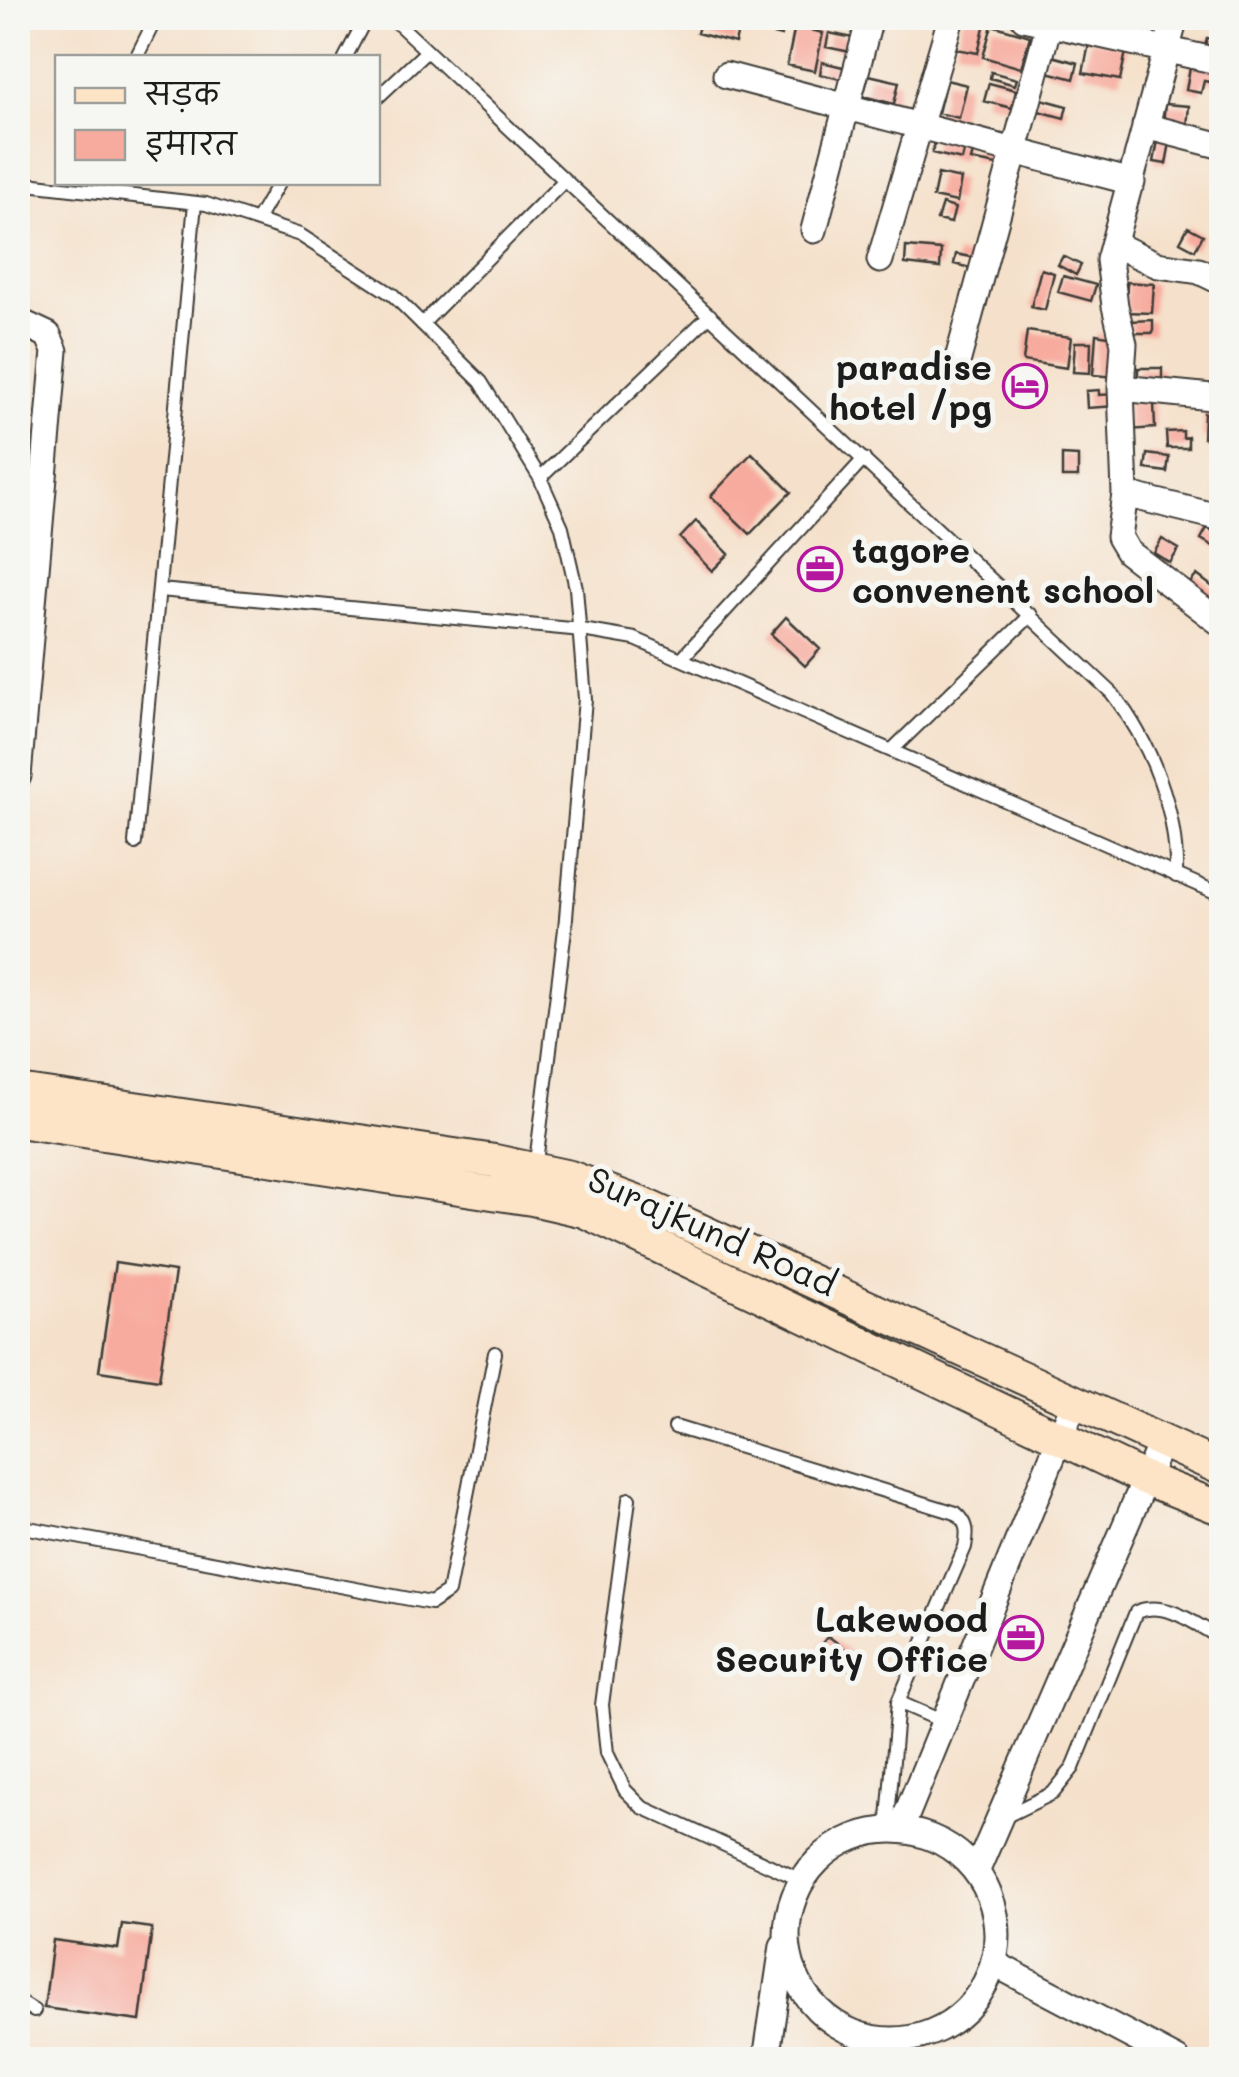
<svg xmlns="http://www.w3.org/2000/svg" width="1239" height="2077" font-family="Mali,'Playpen Sans Deva',sans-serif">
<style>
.building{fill:#f7ab9e}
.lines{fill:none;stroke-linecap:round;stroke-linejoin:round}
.lane-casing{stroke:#3d3a36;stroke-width:16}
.street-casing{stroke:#3d3a36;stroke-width:29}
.secondary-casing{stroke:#3d3a36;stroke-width:36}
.lane{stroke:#fff;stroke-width:12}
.street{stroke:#fff;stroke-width:25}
.secondary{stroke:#fee4c6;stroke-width:32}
.labels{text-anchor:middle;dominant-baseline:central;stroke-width:10;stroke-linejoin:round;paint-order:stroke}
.poi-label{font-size:35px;font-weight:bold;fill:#1c1c1c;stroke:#f6f6f2;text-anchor:end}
.street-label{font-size:35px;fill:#1c1c1c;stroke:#f6f6f2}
</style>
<rect width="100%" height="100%" fill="#f6f6f2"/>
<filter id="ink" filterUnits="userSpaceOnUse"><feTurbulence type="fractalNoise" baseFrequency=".01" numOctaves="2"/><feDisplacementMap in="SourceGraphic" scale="20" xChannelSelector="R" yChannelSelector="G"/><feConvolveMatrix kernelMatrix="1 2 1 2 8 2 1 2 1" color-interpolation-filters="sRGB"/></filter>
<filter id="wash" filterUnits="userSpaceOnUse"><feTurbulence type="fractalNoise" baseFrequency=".0048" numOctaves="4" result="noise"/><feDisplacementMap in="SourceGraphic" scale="40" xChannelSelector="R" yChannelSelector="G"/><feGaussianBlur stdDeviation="2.25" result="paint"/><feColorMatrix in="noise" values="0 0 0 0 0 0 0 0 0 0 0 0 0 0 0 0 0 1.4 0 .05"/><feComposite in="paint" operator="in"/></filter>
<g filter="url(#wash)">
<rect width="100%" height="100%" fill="#f5e1cb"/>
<g id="blocks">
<path class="building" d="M701 18H741L735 43 697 33Z
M755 18H786L781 36 752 29Z
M963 18H986L978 53 956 49Z
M992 25 1030 36 1021 68 983 57Z
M795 26 823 33 815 71 787 65Z
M829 33 858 39 855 53 826 47Z
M1207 38 1222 41V58L1203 54Z
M1090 39 1127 47 1120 80 1083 73Z
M1048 55 1078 63 1074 79 1044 71Z
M822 62 847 68 844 80 820 74Z
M1191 62 1222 67V84L1204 81 1201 93 1186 90Z
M991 72 1017 79 1015 85 990 78Z
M869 75 899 82 894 104 863 96Z
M946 80 967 85 959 118 938 113Z
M989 83 1016 90 1012 108 984 101Z
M1038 98 1067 106 1064 118 1035 110Z
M1165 104 1189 106 1187 126 1163 123Z
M1159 135 1171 137 1166 164 1154 162Z
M936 137 966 144 962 160 932 153Z
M974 149 1005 156 1002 166 971 160Z
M938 174 961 179 957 202 933 197Z
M942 204 955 208 951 223 937 220Z
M1188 227 1203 235 1195 250 1180 242Z
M906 247 941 250 940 268 905 264Z
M956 254 981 259 979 270 954 264Z
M1063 256 1081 265 1076 275 1058 265Z
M1041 269 1054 273 1045 310 1031 307Z
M1063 276 1096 285 1091 301 1058 292Z
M1127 282 1154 284 1152 313 1126 312Z
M1153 320V333H1131V321Z
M1027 331 1071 337 1067 368 1023 361Z
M1096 334 1120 338 1117 377 1093 375Z
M1075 342H1091L1090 373 1073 372Z
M1138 368H1162V386H1138Z
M1099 390V395L1117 394V406L1087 408 1086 391Z
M1127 402 1154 403 1155 428 1128 430Z
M1204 413 1222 414V438H1203Z
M1183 431V438L1188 437V448H1167L1166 432Z
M752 453 791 492 750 534 711 496Z
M1147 454 1169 457 1167 472 1145 469Z
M1062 455 1078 456V477H1062Z
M696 521 729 554 712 571 680 538Z
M1207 528 1222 537 1218 549 1201 539Z
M1162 539 1179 549 1170 563 1154 553Z
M1197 575 1222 594 1218 609 1188 585Z
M786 617 820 649 805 666 771 634Z
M115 1263 175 1272 159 1380 99 1371Z
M1013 1621 1038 1632 1028 1655 1003 1645Z
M828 1636 857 1658 849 1670 819 1647Z
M122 1924 152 1928 140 2021 44 2008 53 1940 118 1949Z"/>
</g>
</g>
<g filter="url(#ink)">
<use href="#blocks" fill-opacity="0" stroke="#3d3a36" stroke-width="2.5"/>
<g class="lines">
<defs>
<path id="lane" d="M392 18 1112 693C1151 743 1178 811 1176 876
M136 58 156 18
M345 58 366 18
M378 97 427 51
M18 183 206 204 300 235 393 295 481 382 540 478 562 527 576 588 585 699 565 929 535 1170
M257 220 279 182
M422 324 565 180
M540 478 710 315
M160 590 582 630 635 639 1222 895
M682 658 864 459
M892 750 1031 615
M135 843 195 203
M675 1427 956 1513C968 1523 968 1532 965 1547L898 1702 887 1830
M629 1499 602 1705 607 1753 625 1790 642 1807 801 1880
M18 1526 431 1603 448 1592 495 1353
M898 1702 944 1722
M1004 1817 1053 1793 1073 1768 1136 1612C1166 1599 1196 1625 1222 1639
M18 2001 34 2011"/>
<path id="street" d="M1024 18 1222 62
M1175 18 1109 260 1115 306 1124 344 1121 388 1125 494 1119 537 1128 552 1222 624
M726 75 1132 182
M1145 126 1222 146
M814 230 870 18
M1114 244 1158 265 1199 271 1222 282
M880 260 951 18
M18 321 48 335 55 351 18 776
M958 359 1049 24
M1121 388 1222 398
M1125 494 1222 518
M901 1828 1075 1401
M787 1935a105 105 0 1 1 210 0a105 105 0 1 1-210 0Z
M977 1870 1161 1443
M995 1964 1177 2060
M766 2060 783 1946"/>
<path id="secondary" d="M18 1091 495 1161 570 1177 645 1205 1222 1469
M18 1121 532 1199 584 1211 1144 1478 1222 1509"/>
</defs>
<use href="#lane" class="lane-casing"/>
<use href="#street" class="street-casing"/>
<use href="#secondary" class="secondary-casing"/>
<use href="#lane" class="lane"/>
<use href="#street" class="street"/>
<use href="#secondary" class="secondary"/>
</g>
</g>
<defs>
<symbol id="hotel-ring" viewBox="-11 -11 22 22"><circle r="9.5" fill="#f6f6f2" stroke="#b5179e" stroke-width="1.5"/><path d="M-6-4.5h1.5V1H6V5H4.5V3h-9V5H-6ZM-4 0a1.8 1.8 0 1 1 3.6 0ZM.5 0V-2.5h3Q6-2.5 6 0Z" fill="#b5179e"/></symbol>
<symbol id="office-ring" viewBox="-11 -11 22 22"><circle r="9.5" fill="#f6f6f2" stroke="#b5179e" stroke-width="1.5"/><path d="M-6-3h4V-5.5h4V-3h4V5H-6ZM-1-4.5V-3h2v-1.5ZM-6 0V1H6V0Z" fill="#b5179e"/></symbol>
</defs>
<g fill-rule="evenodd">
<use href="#hotel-ring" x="1000" y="361" width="50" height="50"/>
<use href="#office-ring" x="795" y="544" width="50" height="50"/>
<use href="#office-ring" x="996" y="1613" width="50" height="50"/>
</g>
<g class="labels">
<g class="poi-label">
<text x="992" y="366">paradise<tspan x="992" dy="40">hotel /pg</tspan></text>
<text x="852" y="549" text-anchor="start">tagore<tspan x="852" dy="40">convenent school</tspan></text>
<text x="988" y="1618">Lakewood<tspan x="988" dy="40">Security Office</tspan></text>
</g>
<g class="street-label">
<text transform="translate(713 1230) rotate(24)">Surajkund Road</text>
</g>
</g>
<rect width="1239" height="2077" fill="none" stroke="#f6f6f2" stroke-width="60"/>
<rect x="55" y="55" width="325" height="130" fill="#f6f6f2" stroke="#9f9f9c" stroke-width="2.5"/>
<rect x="75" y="88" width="50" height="15" fill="#fee4c6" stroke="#9f9f9c" stroke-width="2.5"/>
<text x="145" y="105" font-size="30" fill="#1c1c1c">सड़क</text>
<rect x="75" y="130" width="50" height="30" fill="#f7ab9e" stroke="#9f9f9c" stroke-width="2.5"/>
<text x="145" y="155" font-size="30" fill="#1c1c1c">इमारत</text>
</svg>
